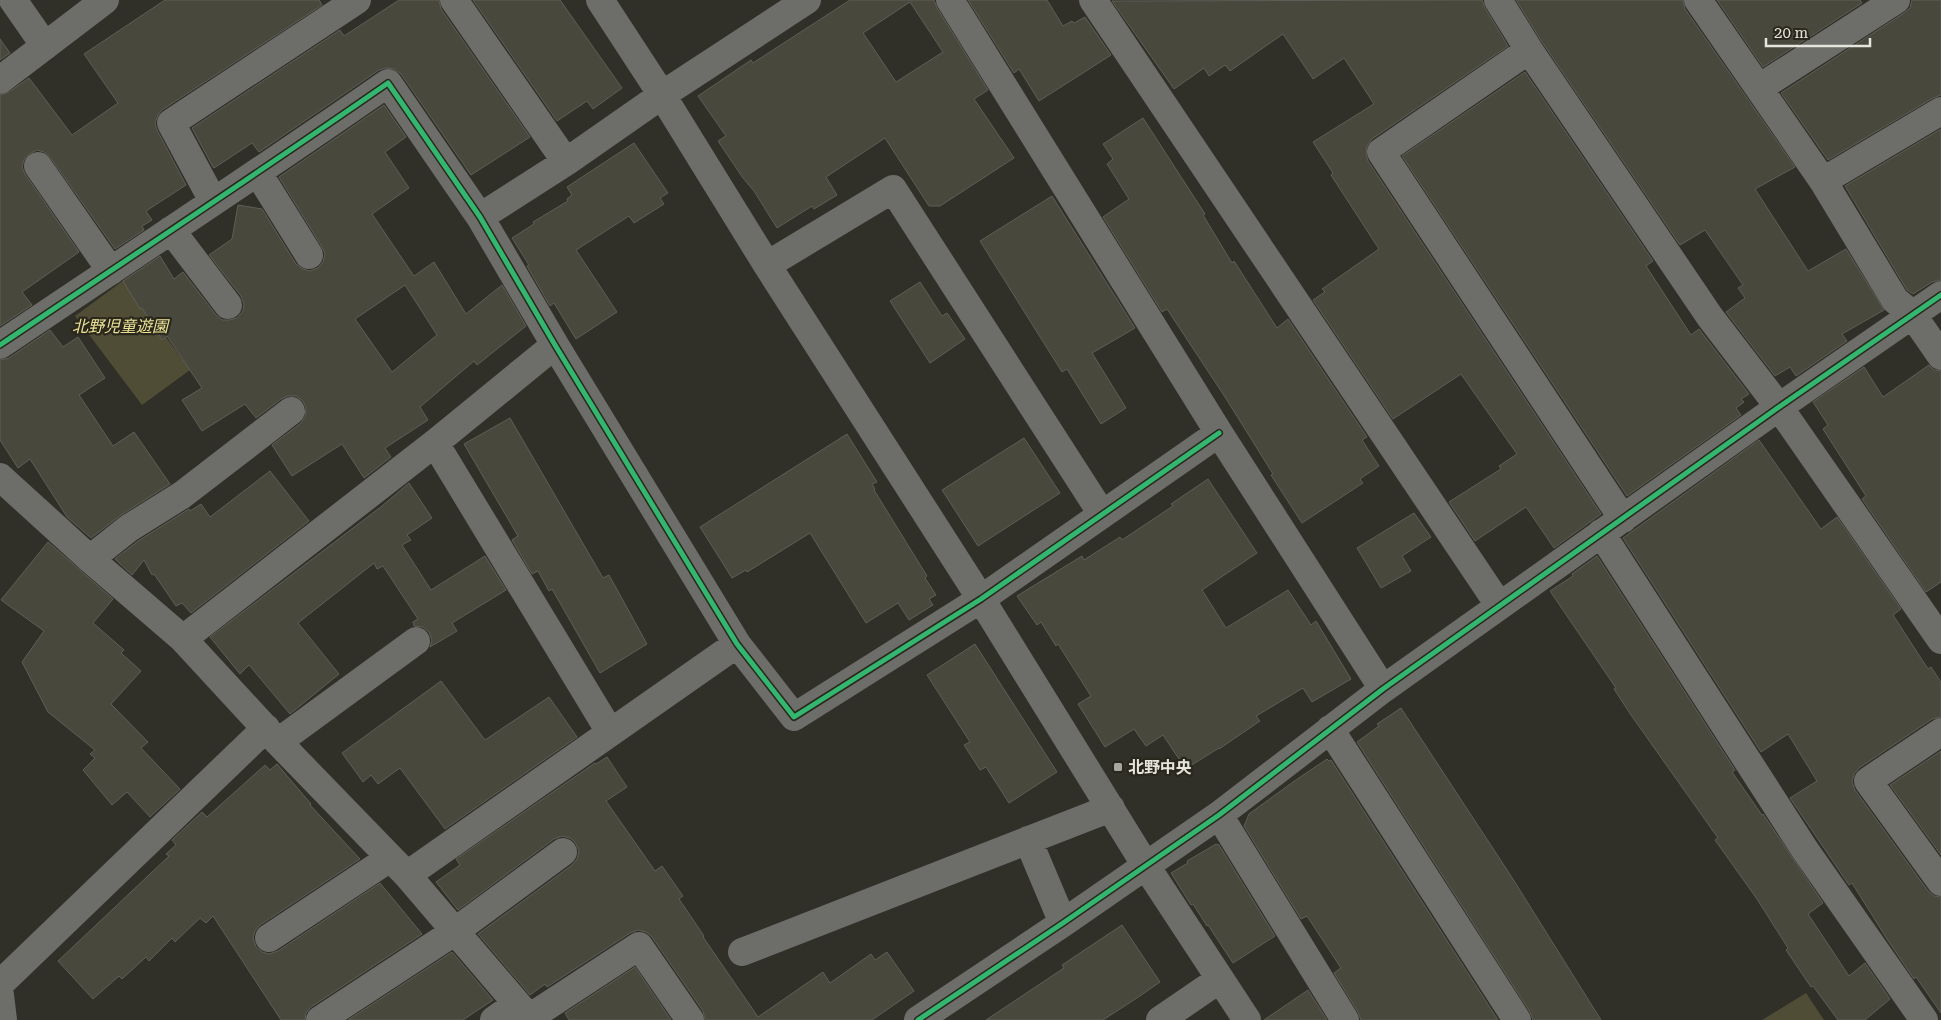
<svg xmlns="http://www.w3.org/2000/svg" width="1941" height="1020" font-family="'Roboto Serif','Noto Sans JP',serif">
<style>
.green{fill:#504d37}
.building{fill:#49483c;stroke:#5f5e58;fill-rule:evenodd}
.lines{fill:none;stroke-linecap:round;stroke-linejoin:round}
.minor{stroke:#6d6d69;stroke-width:28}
.cycleway-casing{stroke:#2a281c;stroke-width:8}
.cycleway{stroke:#33b770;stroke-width:5}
.poi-dot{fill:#a6a59e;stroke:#2a281c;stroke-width:2}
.labels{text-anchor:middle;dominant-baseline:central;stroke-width:4.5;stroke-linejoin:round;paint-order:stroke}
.park-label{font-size:16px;font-style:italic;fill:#ece297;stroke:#2a281c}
.poi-label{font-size:16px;font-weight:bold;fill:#e6e5dd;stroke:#2a281c;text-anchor:start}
</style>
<rect width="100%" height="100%" fill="#302f28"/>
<path class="green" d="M124 280 190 370 142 405 75 316Z
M1806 993 1824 1020H1762Z"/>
<path class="building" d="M165 0H319L322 5 162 110 158 115 155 123 157 130 186 185 146 211 152 220 142 226 144 230 115 249 50 157 44 152 37 150 29 154 24 160 22 167 25 174 79 252 22 292 32 305 0 326V95L9 92 29 78 72 135 118 103 84 54Z
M399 0H439L441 9 530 137 471 175 401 74 394 69 386 68 379 70 259 152 252 143 214 168 213 167 192 128 340 30 344 36Z
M473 0H560L622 88 593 109 587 101 557 121Z
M850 0H934L937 8 988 90 974 99 1014 158 940 206H929L885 138 826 177 837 195 814 209 812 206 777 228 754 191 743 178 718 141 726 136 698 96 751 60 753 63ZM910 2 943 52 896 82 863 33Z
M968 0H1047L1063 26 1072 21 1074 23 1085 17 1111 55 1039 101 1019 69 1014 73Z
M1482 0 1485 8 1508 46 1372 139 1367 146 1366 154 1368 161 1601 514 1554 548 1526 507 1475 541 1449 502 1501 469 1499 466 1517 454 1461 374 1393 419 1313 300 1325 292 1322 289 1379 249 1331 175 1333 173 1313 142 1374 104 1344 58 1313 79 1283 34 1230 71 1225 65 1209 76 1204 68 1174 89 1112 1Z
M1516 0H1683L1685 9 1795 167 1755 189 1808 271 1846 249 1884 310 1842 334 1847 341 1796 376 1790 367 1775 376 1726 312 1745 298 1738 288 1743 285 1705 230 1680 245 1542 42Z
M1717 0H1860L1862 3 1763 67Z
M1912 0H1941V95L1933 98 1828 160 1781 93 1904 13 1910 8Z
M0 39 10 53 0 60Z
M1525 72 1653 261 1646 266 1691 335 1699 329 1749 394 1741 399 1744 402 1736 408 1741 415 1627 496 1402 156Z
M384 105 406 137 385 152 409 188 372 214 414 276 434 262 466 314 502 285 526 326 477 365 474 361 420 407 428 420 385 448 391 457 364 478 342 444 292 476 272 445 301 423 305 417 306 408 303 401 296 396H288L281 399 256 418 245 404 202 431 182 400 202 388 167 336 162 340 142 308 140 309 123 281 160 256 174 279 183 272 216 315 222 320H229L237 318 243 311 244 304 241 296 209 255 232 239 238 205 262 209 296 264 301 268 309 271 318 268 323 262 325 254 322 247 279 177ZM405 285 437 335 392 372 355 319Z
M1143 118 1205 214 1203 215 1232 263 1234 261 1277 328 1288 319 1367 437 1362 440 1379 466 1360 479 1363 483 1302 523 1271 475 1273 474 1225 397 1167 309 1162 312 1103 217 1129 199 1107 164 1113 159 1103 144Z
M1941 129V280L1932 282 1913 294 1907 290 1845 186Z
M634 143 668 193 660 198 664 204 634 223 629 216 576 250 617 312 576 339 554 303 550 306 527 266 529 265 512 238 534 224 533 222 568 201 567 199 572 195 567 187Z
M1052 196 1135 328 1092 353 1126 408 1101 424 1067 369 1062 372 980 241Z
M920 282 942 316 947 313 965 339 930 363 890 301Z
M50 330 63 347 78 337 105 378 79 395 113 446 134 432 170 484 121 515 91 538 67 517 30 459 18 468 0 440V360L9 358Z
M1929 365 1934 370 1941 371V582L1926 592 1862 499 1866 496 1823 429 1828 425 1813 402 1864 367 1883 397Z
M510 418 603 578 609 575 647 644 600 673 552 589 549 591 538 571 532 574 512 540 518 536 464 444Z
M847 434 877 482 872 484 875 489 874 490 927 576 925 578 936 595 929 599 933 605 909 620 898 603 866 623 810 533 747 572 746 570 732 578 700 527Z
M1024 438 1060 493 978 546 942 490Z
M1759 440 1821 529 1837 517 1901 609 1893 615 1928 669 1931 667 1941 682V717L1932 719 1859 768 1854 774 1852 782 1855 790 1928 891 1934 896 1941 897V1013L1916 977 1914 979 1887 939 1852 883 1849 885 1790 798 1817 781 1788 734 1761 752 1623 538Z
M270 471 309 521 191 613 182 603 176 606 154 574 152 575 144 560 132 575 115 559 138 541 189 509 190 511 201 504 210 517Z
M1208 479 1257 553 1202 590 1226 628 1288 590 1311 625 1316 621 1351 679 1312 702 1303 688 1256 716 1260 721 1219 749V748L1190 766 1187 762 1183 765 1163 735 1146 746 1134 729 1105 747 1078 704 1091 696 1058 644 1056 646 1041 622 1037 625 1017 596 1082 556 1084 560 1120 537 1122 540 1173 506 1171 504Z
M409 483 432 518 407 535 411 540 402 545 431 590 485 556 506 590 452 623 457 631 430 647 432 640 429 632 423 627 414 626 413 622 418 619 383 566 377 569 374 563 298 623 339 674 290 714 249 665 240 674 210 637 382 506Z
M1414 513 1431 537 1402 556 1411 571 1381 588 1357 548Z
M48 542 113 599 93 623 124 650 121 653 141 671 111 704 148 742 141 748 180 789 150 817 127 792 112 805 83 770 95 758 90 754 95 750 48 712 22 662 44 631 1 600Z
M1597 556 1735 770 1732 772 1762 815 1763 814 1823 903 1808 914 1849 976 1865 963 1890 999 1865 1020H1838L1813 986 1811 987 1786 950 1788 948 1757 899 1715 840 1718 838 1631 715 1614 689 1616 688 1550 591 1573 576 1572 574Z
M975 644 1057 772 1009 803 986 767 980 770 964 745 970 742 927 675Z
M441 681 485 740 549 697 577 737 445 829 400 768 378 784 371 775 363 782 342 753Z
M1401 708 1511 876 1601 1020H1533L1530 1012 1357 742 1379 726 1377 724Z
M1941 751V855L1890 785Z
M607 757 627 787 606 801 655 871 662 866 683 896 679 899 704 936 703 937 758 1017 823 972 830 983 871 954 875 960 887 952 914 991 872 1020H705L703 1011 652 937 646 932 638 930 630 933 547 987 545 984 530 995 478 934 572 865 577 859 579 851 575 842 570 838 562 836 554 839 458 910 436 882 460 865 456 859 595 763 596 764Z
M1327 759 1329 761 1331 760 1498 1020H1361L1358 1012 1334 973 1341 968 1307 916 1301 919 1244 826 1249 814 1293 782Z
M277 764 311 804 310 805 360 859 260 925 255 931 253 938 256 947 262 952 269 954 278 951 380 883 422 934 311 1007 306 1013 305 1020H281L213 916 206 923 200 918 175 942 172 938 149 961 146 957 122 979 119 976 93 999 58 961 169 856 166 854 176 845 172 840 202 812 207 817 265 765 270 770Z
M1216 844 1219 845 1275 936 1233 963 1208 925 1207 926 1193 904 1191 905 1171 873 1188 863 1187 861Z
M1122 925 1160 982 1137 998 1103 1020H986L1064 968 1062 965Z
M452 952 493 1000 463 1020H348Z
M635 967 671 1020H569L565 1013Z
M1308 990 1327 1020H1264Z"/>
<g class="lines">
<path class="minor" d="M13 0 45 46
M454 0 566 162
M600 0 662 95 767 265 981 599 1146 866 1247 1020
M950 0 1219 433 1383 689
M1093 0 1499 605
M1498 0 1529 50 1710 317 1779 407 1941 640
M1698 0 1823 181 1895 300 1912 314 1941 356
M1529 50 1381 152 1623 519
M0 80 105 0
M1759 88 1896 0
M38 166 111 271
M258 173 309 255
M1823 181 1941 111
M213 201 171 123 357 0
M480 217 566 162 662 95 807 0
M171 230 228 305
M767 265 893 189 1102 514
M0 345C129 258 260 172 388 83L480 217 555 345 737 644 794 717 981 599 1219 433
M435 443 610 732
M0 477 90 559 183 639 278 742 407 875 531 1020
M1601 533 1805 850 1924 1020
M90 559 129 528 182 495 291 411
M183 639 435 443 555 345
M1330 729 1517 1020
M1941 732 1868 781 1941 882
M278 742 416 641
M1219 815 1345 1020
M1028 840 1063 923
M407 875 737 644
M269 938 390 858
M742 952 1111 808
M0 984 266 728
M0 995 3 1020
M529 1018 639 946 690 1020
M320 1020 454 932 563 852
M494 1020 516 1004
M918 1020 1063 923 1219 815 1383 689 1779 407 1941 295
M1160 1020 1220 979"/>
<defs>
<path id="cycleway" d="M0 345C129 258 260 172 388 83L480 217 555 345 737 644 794 717 981 599 1219 433
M918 1020 1063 923 1219 815 1383 689 1779 407 1941 295"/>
</defs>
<use href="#cycleway" class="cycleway-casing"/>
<use href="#cycleway" class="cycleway"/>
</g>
<rect class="poi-dot" x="1113" y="762" width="10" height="10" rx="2.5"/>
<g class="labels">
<g class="park-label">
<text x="120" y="326">北野児童遊園</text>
</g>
<g class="poi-label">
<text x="1128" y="767">北野中央</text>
</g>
</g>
<path d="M1766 38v8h104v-8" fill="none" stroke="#e6e5dd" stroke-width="2.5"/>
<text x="1774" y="38" font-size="15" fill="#e6e5dd" stroke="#2a281c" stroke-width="4" paint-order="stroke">20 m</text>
</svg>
